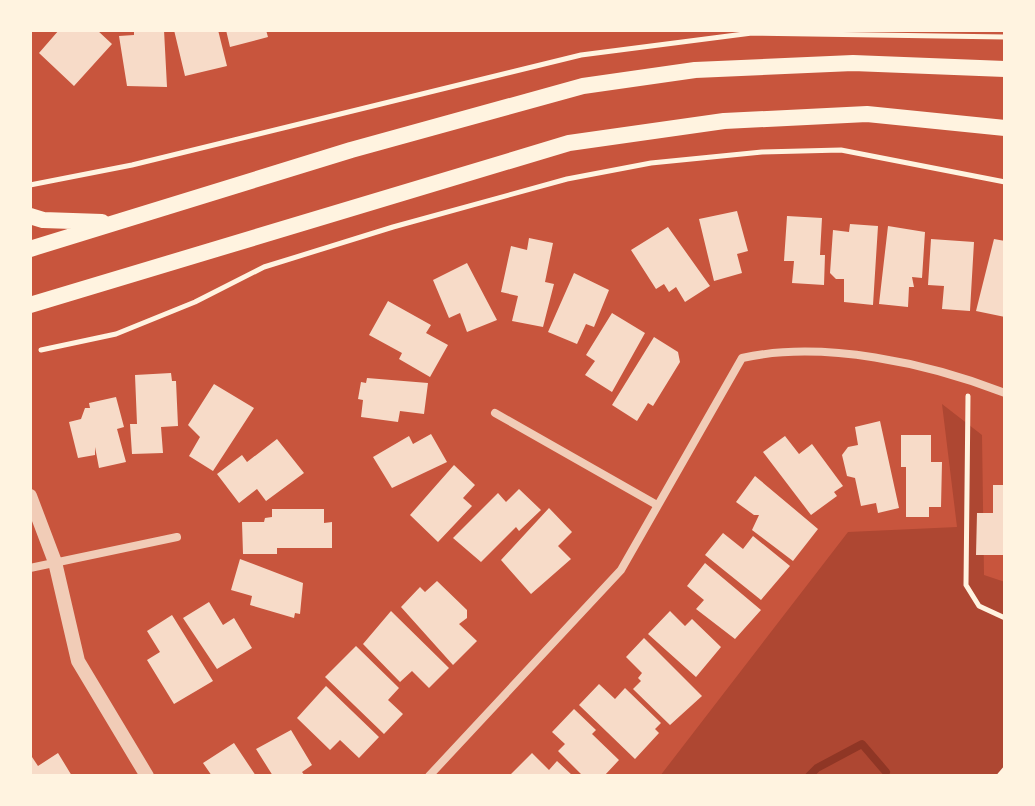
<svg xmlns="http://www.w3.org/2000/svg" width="1035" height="806" font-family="'Space Grotesk',sans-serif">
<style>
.green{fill:#ae4732}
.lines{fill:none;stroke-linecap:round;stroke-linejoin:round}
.stream{stroke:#8f3625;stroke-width:8}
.building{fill:#f7dbc8}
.path{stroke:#fff3e0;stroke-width:5}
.minor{stroke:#f1ccb7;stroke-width:8}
.tertiary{stroke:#f1ccb7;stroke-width:14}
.secondary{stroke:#fff3e0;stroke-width:16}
</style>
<rect width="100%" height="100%" fill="#c8553d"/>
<path class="green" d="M942 404 982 435 984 575 1005 582V768L998 776H660L848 532 957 527Z"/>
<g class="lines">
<path class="stream" d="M809 776 817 768 862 744 886 772"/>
</g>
<path class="building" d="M59 30H97L112 44 74 86 39 53Z
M134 30H164L167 87 127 86 119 36 134 35Z
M174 30H218L227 66 185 76Z
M226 30H266L268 37 230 47Z
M737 211 748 251 737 254 742 273 714 281 699 219Z
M787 216 822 218 820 255H825L824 285 792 283 794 261H784Z
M850 224 878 226 873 305 844 302V279H836L830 273 833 230 849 232Z
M888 226 925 232 922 278 912 277 914 287H909L908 307 879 304Z
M668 227 710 286 685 302 676 287 669 292 664 284 656 289 631 250Z
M529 238 553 243 545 282 554 284 543 327 512 321 518 296 501 292 511 246 527 250Z
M931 239 974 242 970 311 942 309 944 286 928 285Z
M994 239 1005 241V317L976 311Z
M467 263 497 320 467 332 460 313 449 318 433 280Z
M574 273 609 290 594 327 586 324 577 344 548 332Z
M388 301 431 325 426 333 448 345 430 377 399 359 402 353 369 335Z
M612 313 645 333 612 392 585 375 595 361 586 355Z
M654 337 678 352 680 362 653 406 648 403 637 421 612 405Z
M171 373 172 381H176L178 426 161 427 163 453 132 454 130 424H137L135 375Z
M367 378 428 383 424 414 400 411 398 422 361 417 363 400 358 399 361 382 366 383Z
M214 384 254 408 213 471 189 456 200 437 188 425Z
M116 397 124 427 117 429 126 462 99 468 95 447V455L78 458 69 422 81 419 85 408H90L89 403Z
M880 421 899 508 878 513 876 503 861 506 855 478 847 476 842 455 848 447 858 445 855 427Z
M431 434 447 462 392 488 373 457 409 436 413 444Z
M901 435H931V462H942L941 507H929V517H906V467H901Z
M785 436 799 454 812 444 843 486 834 492 837 496 811 515 763 452Z
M277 439 304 473 266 501 257 489 239 503 217 474 242 455 247 462Z
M454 465 475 485 463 498 472 506 438 542 410 515Z
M755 476 818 529 793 561 752 530 759 515H754L736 502Z
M993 485H1005V555H976L977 513H993Z
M519 489 541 510 519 531 516 527 481 562 453 538 498 493 506 502Z
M549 508 572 532 558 546 571 559 531 594 501 560Z
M272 509H324V523L332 522V548H277V554H243L242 522H264L265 518 272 517Z
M723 533 743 549 753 536 790 566 761 600 705 555Z
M240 559 303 583 300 614 295 613 294 618 250 605 252 596 231 590Z
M705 563 761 610 735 639 696 609 704 600 687 586Z
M437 581 467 610V618L459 624 477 641 453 665 401 607 420 587 425 592Z
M209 602 223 625 234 618 252 648 217 669 183 618Z
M391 611 449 668 429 688 412 671 400 682 363 644Z
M670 611 685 626 692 619 721 647 696 677 648 634Z
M172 615 213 681 174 704 147 660 160 652 147 631Z
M644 638 702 696 670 725 633 689 641 681 638 678 642 673 626 657Z
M356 646 399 688 388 700 403 714 384 734 325 677Z
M599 684 615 699 625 688 661 723 655 729 659 733 635 759 579 705Z
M326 686 379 737 359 758 340 740 330 750 297 718Z
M574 709 596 730 592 734 619 760 604 776H583L558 751 565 744 552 732Z
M291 730 312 765 302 772 305 776H273L256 749Z
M234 743 256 776H212L203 763Z
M58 753 72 776H30V754L38 766Z
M532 753 549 770 557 761 573 776H509Z"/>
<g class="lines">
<path class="path" d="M30 185 132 165 581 55 752 33 1005 37
M41 350 116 334 195 302 264 267 393 227 567 179 651 163 762 152 841 150 1005 182
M968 396 966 585 979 606 1005 618
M999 776 1005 769"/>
<path class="minor" d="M495 413 657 505
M30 568 177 537
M429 776 621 570 742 358C823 340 928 363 1005 393"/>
<path class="tertiary" d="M30 496 55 562 78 661 147 776"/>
<path class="secondary" d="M30 216 43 220 102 222
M30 249 351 150 583 86 695 70 853 63 1005 69
M30 305 569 143 724 121 867 114 1005 128"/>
</g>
<rect width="1035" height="806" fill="none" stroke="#fff3e0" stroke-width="64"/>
</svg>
